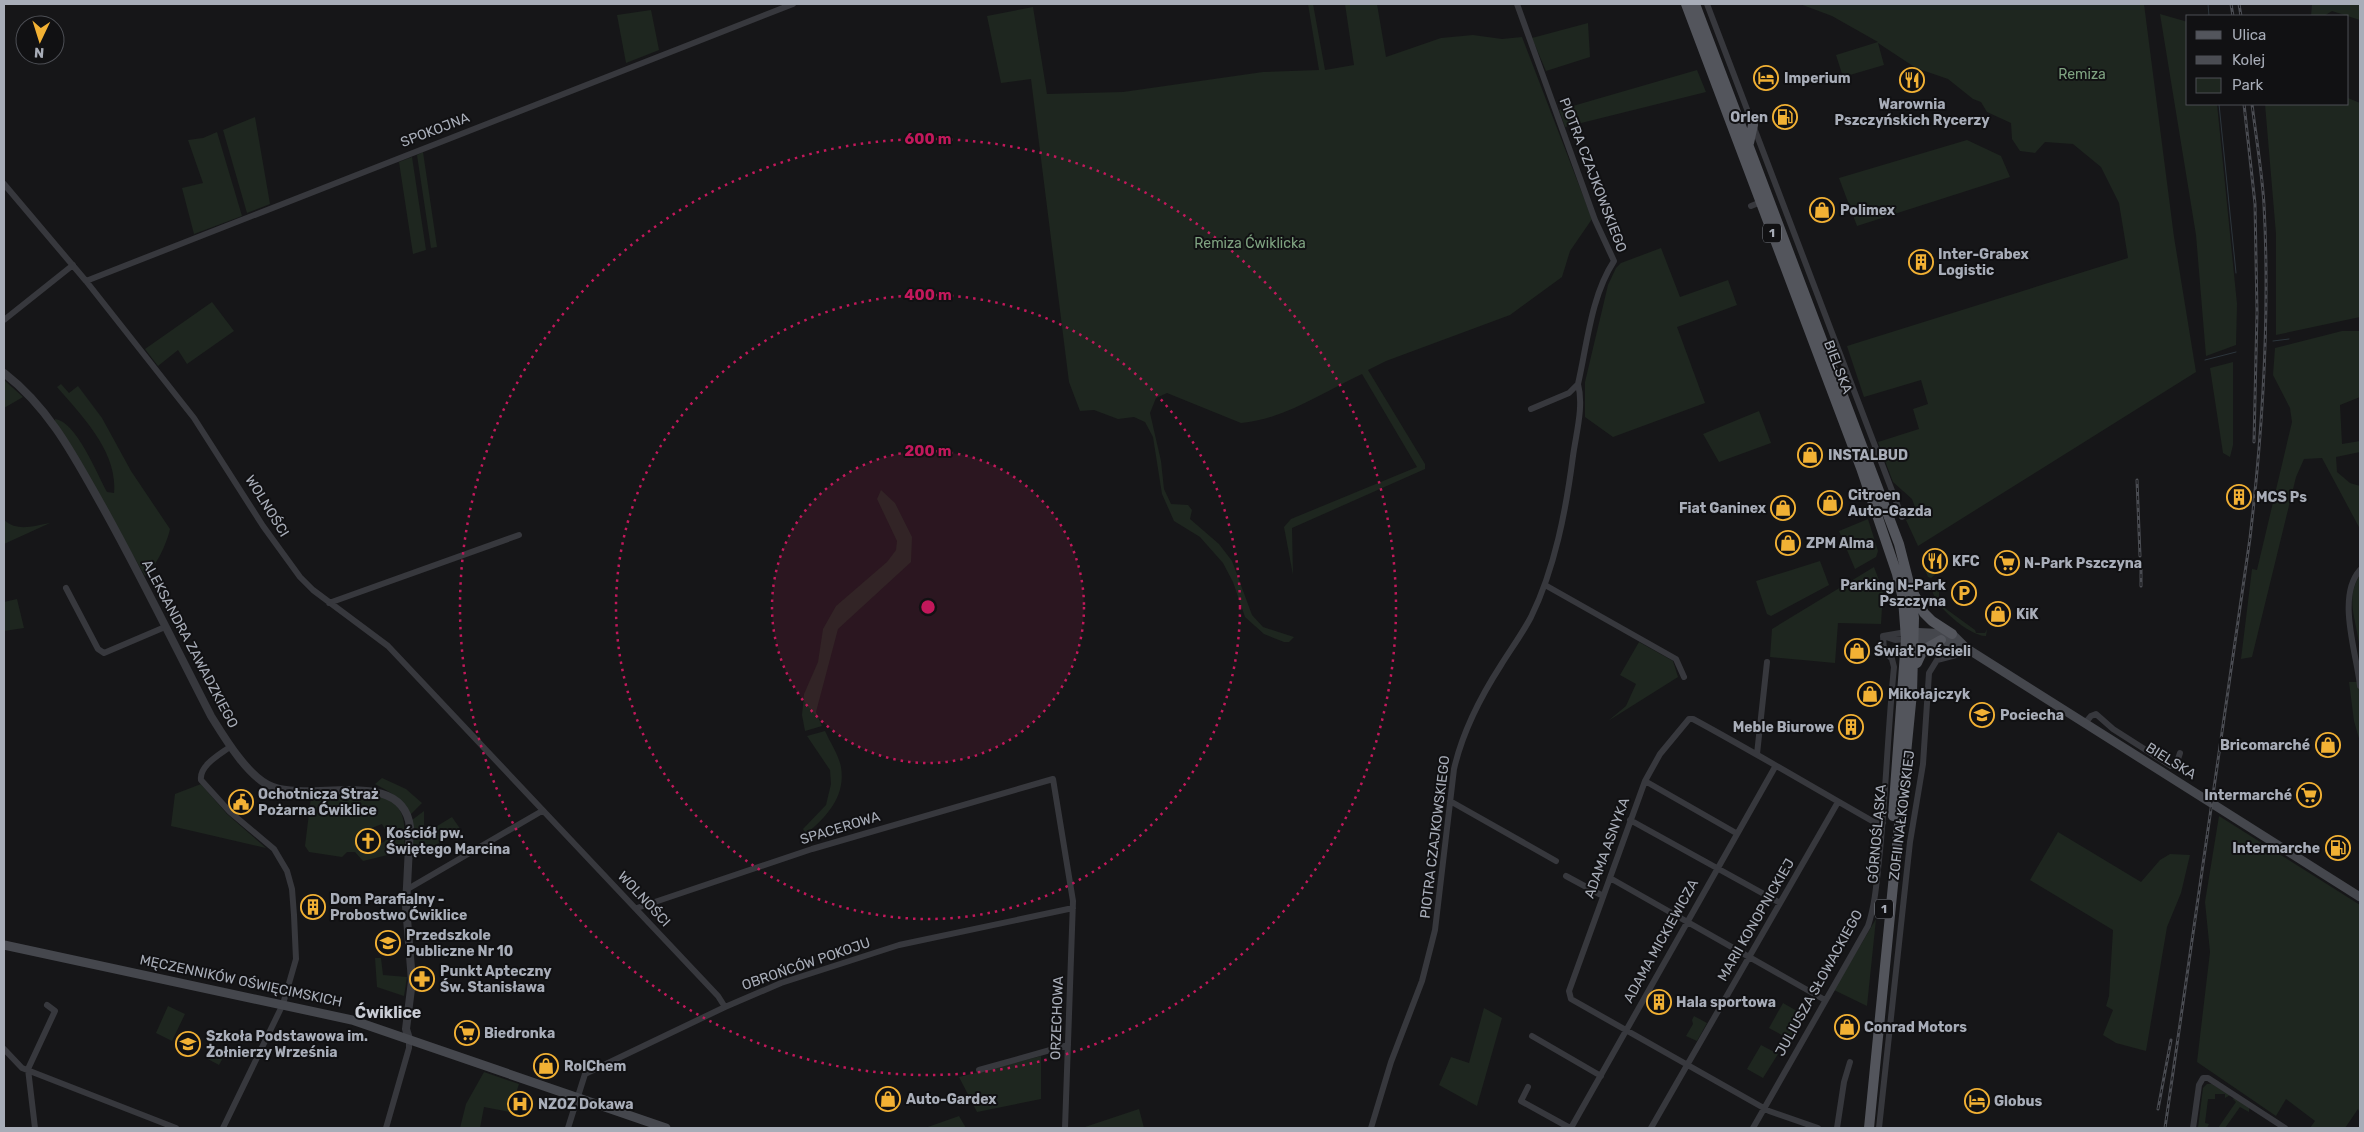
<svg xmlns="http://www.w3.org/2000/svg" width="2364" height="1132" font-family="Rubik,sans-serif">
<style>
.green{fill:#1e261f;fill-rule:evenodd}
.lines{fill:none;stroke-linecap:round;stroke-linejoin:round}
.stream{stroke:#2c353c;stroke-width:1}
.minor{stroke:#37383d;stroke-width:6}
.tertiary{stroke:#37383d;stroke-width:8}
.secondary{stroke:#45474d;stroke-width:9}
.primary{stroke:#53555c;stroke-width:10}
.rail-casing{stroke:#4a4c52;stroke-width:3}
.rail{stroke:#111113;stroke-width:1;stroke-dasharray:4;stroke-linecap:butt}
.ring{fill:none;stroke:#c2185b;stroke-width:2.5;stroke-dasharray:2.5 5}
.labels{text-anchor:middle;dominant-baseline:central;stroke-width:4;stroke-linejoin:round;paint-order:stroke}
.shield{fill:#111113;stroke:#7b7e86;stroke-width:1}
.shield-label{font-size:12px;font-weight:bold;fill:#a8adb8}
.park-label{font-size:14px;fill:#7fa381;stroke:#111113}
.poi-label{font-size:14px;font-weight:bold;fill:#a8adb8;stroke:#111113;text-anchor:start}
.street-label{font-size:14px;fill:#a8adb8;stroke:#111113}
.quarter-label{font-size:16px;font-weight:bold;fill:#c9ccd4;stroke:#111113}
.centre{fill:#c2185b;stroke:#111113;stroke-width:2.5}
.ring-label{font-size:15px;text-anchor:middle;font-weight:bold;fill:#c2185b;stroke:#111113;stroke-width:4;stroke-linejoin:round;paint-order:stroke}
</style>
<rect width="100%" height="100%" fill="#161618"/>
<path class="green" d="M1308 4H1313L1325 70 1354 65 1345 4H1377L1386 57 1441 38 1473 35 1502 39 1522 37 1592 219 1570 251 1562 277 1510 315 1386 361 1368 370 1425 464V469L1292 528 1293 575 1284 527 1291 519 1417 467 1362 374C1323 392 1285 419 1241 423L1167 393 1156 398 1150 413 1161 461 1164 489 1171 504 1188 505 1192 510 1190 519 1219 544 1232 561 1252 615 1263 627 1294 637 1289 642H1284L1264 634 1245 617 1233 582 1223 563 1200 537 1174 521 1162 494 1153 437 1145 422 1134 417 1118 419 1094 410 1080 411 1069 382 1031 79 1001 83 987 16 1033 7 1047 94 1123 92 1263 72 1319 70Z
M1800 4H2144L2174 237 2196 372 1918 546 1906 520 1918 515 1912 499 1893 482 1878 442 1919 429 1913 409 1928 404 1921 380 1864 397 1847 346 2128 258 2119 203 2101 167 2073 144 2045 142 2035 153 2020 151 2012 139 2011 123 1987 112 1981 102 1973 99 1948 79 1916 68 1878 43 1884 65 1843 77 1836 55 1878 42 1832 16Z
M2312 4H2360V20L2332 11 2324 16H2311Z
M651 10 659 50 626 63 617 15Z
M2160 14 2188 22V104H2217L2237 304 2236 345 2206 356 2196 235Z
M1588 23 1590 57 1546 71 1532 38Z
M1697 70 1706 92 1565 127 1559 110Z
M2348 98 2360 103V317L2276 335V234L2265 104H2348Z
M255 117 270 204 247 213 223 130Z
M217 132 242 216 194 234 182 188 203 183 188 140 203 138Z
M1967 140 2001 156 2010 177 1857 226 1839 178Z
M423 152 437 247 431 248 417 155Z
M412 157 426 250 413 254 399 162Z
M1661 248 1680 297 1728 280 1737 305 1677 327 1705 403 1613 437 1585 417V382L1608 285 1616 268 1621 263Z
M212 302 234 331 187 364 178 350 158 366 145 349Z
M2342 331H2360V397L2340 405 2342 444 2360 441V452L2336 457 2337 472 2350 483 2360 486V529L2322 458 2304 459 2296 477 2252 657 2241 659 2252 569 2257 570 2292 422 2290 408 2273 375 2275 348Z
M2233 362V445L2230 457 2223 453 2210 368Z
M4 380 23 397 4 408Z
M61 384 69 393 78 386 102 418 131 471 170 529C167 543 156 567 145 576L55 422V419C76 421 97 474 107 492L114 493C118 452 82 416 57 387Z
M1759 411 1771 443 1719 462 1703 434Z
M881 490 895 503 912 537 911 562 838 629 816 712 822 726 805 731 802 715 804 694 818 662 823 629 836 606 887 562 896 550 897 541 877 499Z
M1868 519 1878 551 1876 557 1855 569 1839 531Z
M4 520C18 532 33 526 50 523L4 544Z
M1927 557 1937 573 1931 578 1928 577 1922 563Z
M1820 561 1829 585 1771 616 1767 614 1756 581Z
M1874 567 1883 591 1881 624 1838 623 1835 663 1770 657 1772 629Z
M2360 575V664C2358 657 2359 651 2359 644 2356 619 2345 598 2360 575Z
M1935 581 1939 583V602L1942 606 1975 630 1976 633H1985L1987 629 1986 636C1970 637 1926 601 1932 582Z
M17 599 24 628 4 631V602Z
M1639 642 1673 661 1678 677 1608 721 1626 706 1636 684 1620 675Z
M2349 682H2360V742L2354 721Z
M825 731C830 742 839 756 841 767 846 797 826 817 806 834L803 829 826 805 831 784 830 770 807 736Z
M382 778 406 789 422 803 410 815C402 798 390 792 375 784Z
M201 784 227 814 266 848 171 826 175 794Z
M358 796C366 797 379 795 386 798 408 808 405 832 404 851L363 861 355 852H347L342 857 309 852 305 846 311 797ZM382 824 389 836 384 842 361 850 355 838 356 834Z
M424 811V834L452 817 461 830 412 859V820Z
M2219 816 2360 905V1114L2358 1109 2345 1128H2310L2315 1121 2286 1099 2276 1116 2197 1062 2210 952 2205 902Z
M2058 832 2141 882 2160 860 2170 854 2190 855 2181 893 2167 927 2146 1051 2116 1043 2103 1035 2113 1010 2106 1006 2109 996 2113 930 2030 880Z
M1876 919 1867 1006 1834 990Z
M375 958H381L383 975 407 977 404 996 377 987Z
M1783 1003 1804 1015 1791 1040 1769 1028Z
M168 1006 185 1014 172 1041 156 1033Z
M1484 1008 1502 1018 1477 1106 1439 1085 1451 1057 1469 1063Z
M1694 1016 1707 1023 1697 1041 1686 1036 1693 1024 1692 1020Z
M1761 1045 1778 1054 1763 1078 1747 1069Z
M212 1047 225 1054 219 1065 206 1058Z
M1041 1056V1099L977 1112 959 1077Z
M484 1072 519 1084 510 1112 484 1107 480 1128H460L466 1104Z
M2207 1084H2212L2230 1095 2225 1098V1094H2215V1099H2208L2205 1123 2209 1124 2207 1128H2198L2203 1088Z
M2234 1097 2249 1107V1112L2240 1107 2225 1128H2218L2236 1102 2233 1099Z
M1139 1109 1144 1128H1082Z
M959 1116 966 1128H924H925Z"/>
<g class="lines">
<path class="stream" d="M2208 4 2209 16
M2219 104 2236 273
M2273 341 2289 339
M2205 360 2236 352"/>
<path class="minor" d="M1517 4 1595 220 1614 261C1591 296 1587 345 1578 384L1569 393 1531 409
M1707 4 1902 517
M4 184 86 281 194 418 263 526 300 577 313 590 388 646 718 996 725 1007
M1751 206 1761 202
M86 281 793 4
M4 320 73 265
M2360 570C2336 597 2357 654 2360 686
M1545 585 1676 659 1684 677
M66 588 98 649 104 653 165 627
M329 603 519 535
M1883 636 1895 640 1906 639
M1883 636 1906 632
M2085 723 2091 716 2096 714 2113 729 2171 766 2177 762 2180 753
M1757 754 1767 662
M1645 781 1736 833
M1450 801 1556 861
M1630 820 1780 903
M1566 876 1603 896
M1610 878 1825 1000
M406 890 542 811
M637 908 812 849 1053 779 1073 901 1065 1128
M1532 1036 1601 1076
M4 1049 22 1068 176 1128
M979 1070 1068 1045
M1528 1087 1521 1101 1570 1128
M35 1128 28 1069 55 1011 47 1005
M223 1128 283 1004 296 959 294 915 292 889 287 871 274 849 230 812 201 780C199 765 221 754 231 746
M386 1128 409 1048V1039
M568 1128 585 1074 725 1007 781 983 899 945 1073 908
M1371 1128 1391 1062 1422 981 1435 930 1454 769C1462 734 1481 696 1501 665 1511 649 1522 634 1531 617 1555 568 1566 510 1573 456 1576 434 1584 406 1578 384
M1571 1128 1775 767
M1651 1128 1838 802
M1753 1128 1868 926C1876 902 1877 876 1880 851 1886 789 1888 728 1894 667L1892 659 1884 650 1883 636
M1818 1128 1769 1111 1571 999 1569 991 1645 781 1660 754 1689 719H1693C1754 752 1814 788 1874 822L1883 823
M1837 1128 1844 1082 1850 1062
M1879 1128 1910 842 1923 764 1929 673 1937 660 1960 654 1966 648
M2193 1128 2199 1085 2203 1078H2208L2285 1128"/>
<path class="tertiary" d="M4 373C52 410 77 462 106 513 143 580 176 648 211 716 224 737 249 779 273 787 313 802 403 767 410 827L406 906 412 981 406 1029 409 1039"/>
<path class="secondary" d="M1907 632 1952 634 1964 646
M1906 639 1941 640 1966 648 2360 897
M4 945 352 1020 666 1128"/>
<path class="primary" d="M1686 4 1861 468 1897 574 1903 599 1906 639 1893 816
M1695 4 1899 544 1910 587 1914 618 1912 693 1869 1128
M1749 143 1753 125
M1914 594 1924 613 1932 621 1952 634
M1917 663 1923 650 1941 640"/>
<defs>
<path id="rail" d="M2231 4 2233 16
M2239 4 2241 16
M2244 104 2255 204 2257 312 2254 442
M2137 480 2140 556
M2141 586V564
M2158 1109 2171 1040
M2165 1128 2250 538C2263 427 2270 317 2264 205 2262 172 2256 137 2252 104"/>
</defs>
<use href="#rail" class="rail-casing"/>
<use href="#rail" class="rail"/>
</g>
<circle cx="928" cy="607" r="156" fill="#c2185b" fill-opacity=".12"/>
<g class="ring">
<circle cx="928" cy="607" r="156"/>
<circle cx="928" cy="607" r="312"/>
<circle cx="928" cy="607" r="468"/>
</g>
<defs>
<symbol id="hotel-ring" viewBox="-11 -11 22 22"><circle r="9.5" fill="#111113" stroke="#f2b134" stroke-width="1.5"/><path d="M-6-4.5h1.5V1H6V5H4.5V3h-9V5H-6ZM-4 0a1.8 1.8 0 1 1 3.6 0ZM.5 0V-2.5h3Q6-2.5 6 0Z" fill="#f2b134"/></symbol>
<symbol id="restaurant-ring" viewBox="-11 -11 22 22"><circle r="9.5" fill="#111113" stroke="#f2b134" stroke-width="1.5"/><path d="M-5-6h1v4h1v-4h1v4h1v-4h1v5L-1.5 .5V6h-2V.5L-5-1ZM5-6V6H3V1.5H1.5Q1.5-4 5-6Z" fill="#f2b134"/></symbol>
<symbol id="fuel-ring" viewBox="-11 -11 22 22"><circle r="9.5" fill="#111113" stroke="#f2b134" stroke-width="1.5"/><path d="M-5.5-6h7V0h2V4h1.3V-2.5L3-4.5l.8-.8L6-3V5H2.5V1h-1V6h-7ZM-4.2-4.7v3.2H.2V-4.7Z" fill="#f2b134"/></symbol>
<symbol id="shop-ring" viewBox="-11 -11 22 22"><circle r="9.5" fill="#111113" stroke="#f2b134" stroke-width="1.5"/><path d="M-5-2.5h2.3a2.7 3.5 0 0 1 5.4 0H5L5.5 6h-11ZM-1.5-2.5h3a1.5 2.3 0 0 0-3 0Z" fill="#f2b134"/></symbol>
<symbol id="building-ring" viewBox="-11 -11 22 22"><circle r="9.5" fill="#111113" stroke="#f2b134" stroke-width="1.5"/><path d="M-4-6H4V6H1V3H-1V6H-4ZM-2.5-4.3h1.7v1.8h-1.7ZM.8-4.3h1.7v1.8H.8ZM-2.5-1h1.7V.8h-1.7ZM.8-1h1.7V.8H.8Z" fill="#f2b134"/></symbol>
<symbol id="supermarket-ring" viewBox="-11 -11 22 22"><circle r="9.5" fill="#111113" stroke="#f2b134" stroke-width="1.5"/><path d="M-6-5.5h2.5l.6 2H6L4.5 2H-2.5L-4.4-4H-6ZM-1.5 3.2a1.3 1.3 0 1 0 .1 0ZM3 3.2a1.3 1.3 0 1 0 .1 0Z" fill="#f2b134"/></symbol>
<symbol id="parking-ring" viewBox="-11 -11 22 22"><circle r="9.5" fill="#111113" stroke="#f2b134" stroke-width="1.5"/><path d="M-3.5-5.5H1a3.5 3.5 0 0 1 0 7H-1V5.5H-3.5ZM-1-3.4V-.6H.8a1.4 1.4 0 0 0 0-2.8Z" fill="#f2b134"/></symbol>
<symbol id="school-ring" viewBox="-11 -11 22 22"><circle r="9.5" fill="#111113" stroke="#f2b134" stroke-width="1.5"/><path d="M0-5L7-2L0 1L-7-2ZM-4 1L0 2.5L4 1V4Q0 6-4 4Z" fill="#f2b134"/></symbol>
<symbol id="civic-ring" viewBox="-11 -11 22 22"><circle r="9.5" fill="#111113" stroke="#f2b134" stroke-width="1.5"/><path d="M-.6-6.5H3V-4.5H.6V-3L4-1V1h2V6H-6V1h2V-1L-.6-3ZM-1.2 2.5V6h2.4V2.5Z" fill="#f2b134"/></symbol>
<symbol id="church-ring" viewBox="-11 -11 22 22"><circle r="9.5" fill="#111113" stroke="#f2b134" stroke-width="1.5"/><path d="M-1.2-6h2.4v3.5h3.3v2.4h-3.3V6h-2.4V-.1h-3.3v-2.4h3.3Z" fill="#f2b134"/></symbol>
<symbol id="pharmacy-ring" viewBox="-11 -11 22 22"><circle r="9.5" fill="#111113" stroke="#f2b134" stroke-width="1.5"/><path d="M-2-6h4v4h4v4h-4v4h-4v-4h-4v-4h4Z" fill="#f2b134"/></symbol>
<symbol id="hospital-ring" viewBox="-11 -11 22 22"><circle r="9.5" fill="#111113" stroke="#f2b134" stroke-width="1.5"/><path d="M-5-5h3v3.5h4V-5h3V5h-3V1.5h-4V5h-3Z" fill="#f2b134"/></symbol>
</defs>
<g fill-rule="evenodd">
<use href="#hotel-ring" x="1752" y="64" width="28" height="28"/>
<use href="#restaurant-ring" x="1898" y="66" width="28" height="28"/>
<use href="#fuel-ring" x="1771" y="103" width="28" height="28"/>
<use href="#shop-ring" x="1808" y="196" width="28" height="28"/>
<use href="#building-ring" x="1907" y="248" width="28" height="28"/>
<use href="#shop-ring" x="1796" y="441" width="28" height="28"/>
<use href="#building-ring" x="2225" y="483" width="28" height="28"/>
<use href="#shop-ring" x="1816" y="489" width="28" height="28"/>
<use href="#shop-ring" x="1769" y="494" width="28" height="28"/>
<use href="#shop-ring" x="1774" y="529" width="28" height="28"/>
<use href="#restaurant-ring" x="1921" y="547" width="28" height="28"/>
<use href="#supermarket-ring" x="1993" y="549" width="28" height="28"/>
<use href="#parking-ring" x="1950" y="579" width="28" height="28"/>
<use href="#shop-ring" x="1984" y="600" width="28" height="28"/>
<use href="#shop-ring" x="1843" y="637" width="28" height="28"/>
<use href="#shop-ring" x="1856" y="680" width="28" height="28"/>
<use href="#school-ring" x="1968" y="701" width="28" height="28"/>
<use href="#building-ring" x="1837" y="713" width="28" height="28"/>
<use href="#shop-ring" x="2314" y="731" width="28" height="28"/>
<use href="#supermarket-ring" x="2295" y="781" width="28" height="28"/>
<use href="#civic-ring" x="227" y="788" width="28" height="28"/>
<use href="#church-ring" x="354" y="827" width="28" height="28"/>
<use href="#fuel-ring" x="2324" y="834" width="28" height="28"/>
<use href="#building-ring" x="299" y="893" width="28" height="28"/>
<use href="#school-ring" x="374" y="929" width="28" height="28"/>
<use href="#pharmacy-ring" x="408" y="965" width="28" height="28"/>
<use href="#building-ring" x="1645" y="988" width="28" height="28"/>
<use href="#shop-ring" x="1833" y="1013" width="28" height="28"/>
<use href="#supermarket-ring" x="453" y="1019" width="28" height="28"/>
<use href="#school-ring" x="174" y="1030" width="28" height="28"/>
<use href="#shop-ring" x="532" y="1052" width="28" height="28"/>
<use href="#shop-ring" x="874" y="1085" width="28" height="28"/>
<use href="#hotel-ring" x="1963" y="1087" width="28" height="28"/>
<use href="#hospital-ring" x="506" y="1090" width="28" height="28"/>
</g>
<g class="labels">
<g class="shield">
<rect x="1763" y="223.5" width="18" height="19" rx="4"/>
<rect x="1875" y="899.5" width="18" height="19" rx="4"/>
</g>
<g class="shield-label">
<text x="1772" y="233">1</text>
<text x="1884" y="909">1</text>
</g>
<g class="park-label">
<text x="2082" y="74">Remiza</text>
<text x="1250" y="243">Remiza Ćwiklicka</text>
</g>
<g class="poi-label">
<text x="1784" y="78">Imperium</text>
<text x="1912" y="104" text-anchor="middle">Warownia<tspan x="1912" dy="16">Pszczyńskich Rycerzy</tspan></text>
<text x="1768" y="117" text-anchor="end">Orlen</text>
<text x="1840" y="210">Polimex</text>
<text x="1938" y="254">Inter-Grabex<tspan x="1938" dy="16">Logistic</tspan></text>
<text x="1828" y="455">INSTALBUD</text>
<text x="1848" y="495">Citroen<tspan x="1848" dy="16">Auto-Gazda</tspan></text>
<text x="2256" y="497">MCS Ps</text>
<text x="1766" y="508" text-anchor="end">Fiat Ganinex</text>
<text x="1806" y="543">ZPM Alma</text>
<text x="1952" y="561">KFC</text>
<text x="2024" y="563">N-Park Pszczyna</text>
<text x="1946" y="585" text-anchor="end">Parking N-Park<tspan x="1946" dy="16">Pszczyna</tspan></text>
<text x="2016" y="614">KiK</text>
<text x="1874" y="651">Świat Pościeli</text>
<text x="1888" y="694">Mikołajczyk</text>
<text x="2000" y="715">Pociecha</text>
<text x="1834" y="727" text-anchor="end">Meble Biurowe</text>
<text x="2310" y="745" text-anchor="end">Bricomarché</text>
<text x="258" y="794">Ochotnicza Straż<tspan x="258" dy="16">Pożarna Ćwiklice</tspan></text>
<text x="2292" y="795" text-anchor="end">Intermarché</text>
<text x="386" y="833">Kościół pw.<tspan x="386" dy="16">Świętego Marcina</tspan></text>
<text x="2320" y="848" text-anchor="end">Intermarche</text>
<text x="330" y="899">Dom Parafialny -<tspan x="330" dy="16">Probostwo Ćwiklice</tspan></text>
<text x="406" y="935">Przedszkole<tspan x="406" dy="16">Publiczne Nr 10</tspan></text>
<text x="440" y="971">Punkt Apteczny<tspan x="440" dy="16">Św. Stanisława</tspan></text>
<text x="1676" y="1002">Hala sportowa</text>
<text x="1864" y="1027">Conrad Motors</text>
<text x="484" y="1033">Biedronka</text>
<text x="206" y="1036">Szkoła Podstawowa im.<tspan x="206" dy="16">Żołnierzy Września</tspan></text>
<text x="564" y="1066">RolChem</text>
<text x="906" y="1099">Auto-Gardex</text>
<text x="1994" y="1101">Globus</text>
<text x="538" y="1104">NZOZ Dokawa</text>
</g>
<g class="street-label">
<text transform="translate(435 130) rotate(-21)">SPOKOJNA</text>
<text transform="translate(1593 175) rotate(69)">PIOTRA CZAJKOWSKIEGO</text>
<text transform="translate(1838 367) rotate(69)">BIELSKA</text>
<text transform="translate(267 506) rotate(58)">WOLNOŚCI</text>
<text transform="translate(190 644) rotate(62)">ALEKSANDRA ZAWADZKIEGO</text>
<text transform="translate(2171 761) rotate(32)">BIELSKA</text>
<text transform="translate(1902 815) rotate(-83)">ZOFII NAŁKOWSKIEJ</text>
<text transform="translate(840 828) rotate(-17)">SPACEROWA</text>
<text transform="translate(1877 834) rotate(-85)">GÓRNOŚLĄSKA</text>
<text transform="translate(1435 837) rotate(-83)">PIOTRA CZAJKOWSKIEGO</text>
<text transform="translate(1607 848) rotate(-70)">ADAMA ASNYKA</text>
<text transform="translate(644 899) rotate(47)">WOLNOŚCI</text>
<text transform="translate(1756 920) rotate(-60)">MARII KONOPNICKIEJ</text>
<text transform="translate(1661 941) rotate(-61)">ADAMA MICKIEWICZA</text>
<text transform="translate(806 964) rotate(-19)">OBROŃCÓW POKOJU</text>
<text transform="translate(241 981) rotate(12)">MĘCZENNIKÓW OŚWIĘCIMSKICH</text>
<text transform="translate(1819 983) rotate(-61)">JULIUSZA SŁOWACKIEGO</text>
<text transform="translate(1057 1018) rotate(-88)">ORZECHOWA</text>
</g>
<g class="quarter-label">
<text x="388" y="1012">Ćwiklice</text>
</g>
</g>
<circle cx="928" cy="607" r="8" class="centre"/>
<g class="ring-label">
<text x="928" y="144">600 m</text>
<text x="928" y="300">400 m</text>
<text x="928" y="456">200 m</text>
</g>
<rect width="2364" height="1132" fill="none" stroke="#a8adb8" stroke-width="10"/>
<rect x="2186" y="15" width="162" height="90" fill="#111113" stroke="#4d4f55"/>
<rect x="2196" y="31" width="25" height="8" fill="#53555c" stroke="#4d4f55"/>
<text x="2232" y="40" font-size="15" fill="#a8adb8">Ulica</text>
<rect x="2196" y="56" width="25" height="8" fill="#4a4c52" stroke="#4d4f55"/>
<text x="2232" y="65" font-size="15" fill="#a8adb8">Kolej</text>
<rect x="2196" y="78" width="25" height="15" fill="#1e261f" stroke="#4d4f55"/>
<text x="2232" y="90" font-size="15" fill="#a8adb8">Park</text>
<g transform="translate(40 40) rotate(184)"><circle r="24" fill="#111113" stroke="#4d4f55"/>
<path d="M0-4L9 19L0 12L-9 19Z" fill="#f2b134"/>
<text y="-8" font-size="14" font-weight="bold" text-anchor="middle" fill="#a8adb8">N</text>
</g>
</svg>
